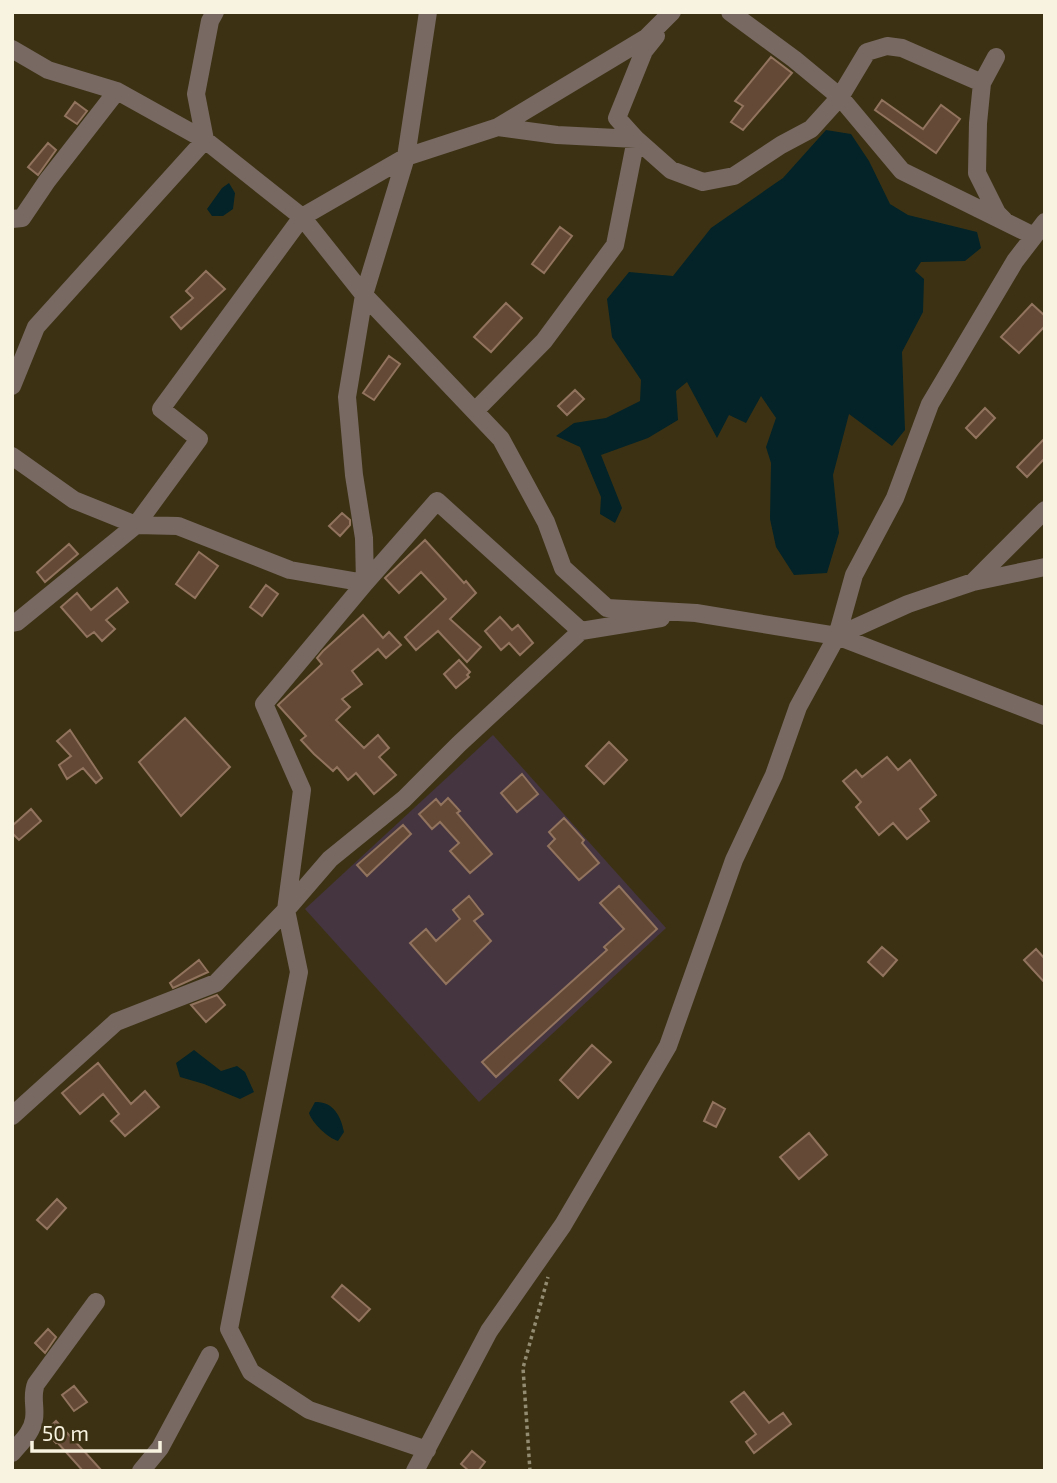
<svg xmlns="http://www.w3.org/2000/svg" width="1057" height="1483" font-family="'Exo 2',sans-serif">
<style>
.education{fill:#453540}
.water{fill:#032328}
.building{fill:#644a36;stroke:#91735e;stroke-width:2}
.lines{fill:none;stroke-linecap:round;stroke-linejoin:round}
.path{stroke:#938b72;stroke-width:3.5;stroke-dasharray:3.5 3.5;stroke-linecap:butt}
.minor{stroke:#786963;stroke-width:18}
</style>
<rect width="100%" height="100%" fill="#3c3213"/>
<path class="education" d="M493 735 666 928 479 1102 305 909Z"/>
<path class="water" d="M826 130 851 134 869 161 890 204 908 215 977 232 981 248 965 261 921 262 915 271 924 279 923 312 902 352 905 430 892 446 849 414 833 475 839 533 827 573 794 575 776 547 770 519 771 463 766 447 776 418 761 396 746 423 729 415 717 438 687 382 676 391 678 420 648 438 601 455 622 508 615 523 600 514 601 497 580 447 556 436 574 423 606 418 640 401 641 380 612 337 607 299 629 272 673 276 711 228 783 178Z
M229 183 235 193 233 209 223 216H212L207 209 222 188Z
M194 1050 221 1071 237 1066 245 1072 254 1092 240 1099 204 1084 180 1077 176 1063Z
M315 1102C333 1101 341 1116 344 1132L338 1141C328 1138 312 1123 309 1113Z"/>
<path class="building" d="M771 57 792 73 743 130 731 122 743 106 735 101Z
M882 100 923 129 941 105 960 119 936 153 875 110Z
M75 102 87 111 77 124 65 116Z
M48 143 56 150 38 175 28 167Z
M560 227 572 236 544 273 532 264Z
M206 271 225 289 181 329 171 317 193 298 186 291Z
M506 303 522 318 491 352 474 337Z
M1032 304 1045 316V326L1019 353 1001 337Z
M389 356 400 364 374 400 363 393Z
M575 390 584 399 567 415 558 406Z
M985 408 995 418 976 438 966 428Z
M1045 438V458L1027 477 1017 467Z
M342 513 350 520V525L340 536 329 526Z
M425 540 464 583 466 581 476 593 450 619 481 647 467 662 438 631 416 650 405 637 446 599 421 572 399 593 385 578Z
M69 544 78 554 45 582 37 572Z
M199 552 218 566 195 598 176 584Z
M266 585 278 594 262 616 250 607Z
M117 588 128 602 106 620 115 629 102 641 94 632 87 637 61 607 77 593 91 610Z
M363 615 383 638 389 632 401 645 386 658 378 649 352 671 362 684 342 699 350 707 336 720 364 748 378 735 389 748 379 757 396 775 374 794 356 773 348 780 337 767 333 771 314 754 301 740 306 736 278 705 322 664 317 658 323 651Z
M500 617 512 630 518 625 533 643 520 655 509 643 501 650 485 631Z
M459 660 470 672 467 675 469 677 456 688 444 674Z
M185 718 230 767 181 816 139 762Z
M70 730 102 778 96 783 83 768 67 779 59 765 71 756 57 741Z
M609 742 627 760 604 784 586 766Z
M887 757 898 770 910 760 936 795 920 809 929 821 907 839 893 823 879 835 856 807 861 802 843 781 856 770 862 777Z
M522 774 538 794 517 812 501 793Z
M448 798 460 811 457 813 492 854 470 873 450 851 459 843 440 822 432 829 419 814 436 799 441 805Z
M31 809 41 821 19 840 12 833V826Z
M564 818 584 840 582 843 599 863 579 880 548 846 555 839 549 832Z
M403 825 411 834 367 876 357 865Z
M619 886 657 929 496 1077 482 1062 607 950 604 947 624 929 600 903Z
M469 896 483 914 474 921 491 941 446 984 410 943 426 929 436 941 460 919 453 910Z
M882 947 897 960 883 976 868 962Z
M1036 949 1045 959V983L1024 960Z
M199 960 208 972 173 988 170 983Z
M217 995 225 1005 206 1022 191 1005Z
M592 1045 611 1062 578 1098 560 1080Z
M98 1063 131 1104 145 1091 159 1107 125 1136 111 1121 119 1114 103 1094 80 1114 62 1093Z
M713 1102 725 1109 716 1127 704 1121Z
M809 1133 827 1155 799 1179 780 1157Z
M57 1199 66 1208 47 1229 37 1220Z
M342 1285 370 1309 359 1321 332 1297Z
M48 1329 56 1337 45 1353 35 1343Z
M74 1386 87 1402 74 1411 62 1395Z
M744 1392 769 1423 783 1413 791 1424 754 1453 746 1442 756 1434 731 1402Z
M56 1421 83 1450 102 1471H83L57 1442 56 1443 45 1431Z
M472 1451 485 1462 478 1471H469L461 1464Z"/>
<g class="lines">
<path class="path" d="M530 1471 523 1368 548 1277"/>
<path class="minor" d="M730 12 794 59 840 97 902 171 1034 236
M12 49 48 70 117 91 205 140 302 217 364 295 501 439 546 522 563 568 607 608 696 613 837 636 1045 716
M996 57 982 83 978 123 977 173 997 213 1004 220
M498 127 557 135 636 139 671 170 703 182 734 176 781 145 811 129 840 97 867 52 887 46 902 48 982 83
M205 140 196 94 210 21 215 12
M12 219 22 218 47 181 117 91
M12 386 36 327 205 140
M475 411 544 341 615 245 636 139 617 118 644 51 656 36
M12 456 74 500 136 525 178 526 290 570 365 583 437 501 581 631 661 618
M973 582 1045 510
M12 623 17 622 136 525 199 439 161 409 302 217 406 157 498 127 646 38 672 12
M837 636 908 604 973 582 1045 567
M12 1116 116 1022 216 983 286 910 330 859 404 799 459 744 581 631
M427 1450 309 1410 251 1372 229 1329 299 972 286 910 302 790 264 704 365 583 364 538 354 475 347 397 364 295 406 157 428 12
M12 1453C21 1442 32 1433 34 1419 36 1407 31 1396 36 1384L96 1302
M141 1471 160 1448 210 1355
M415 1471 489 1331 563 1225 668 1046 734 860 774 775 798 707 837 636 854 575 895 498 930 404 1015 261 1045 222"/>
</g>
<rect width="1057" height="1483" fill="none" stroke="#f8f2e0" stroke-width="28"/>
<path d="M32 1441v10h128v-10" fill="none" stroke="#f8f2e0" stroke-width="3.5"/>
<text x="42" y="1441" font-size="21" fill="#f8f2e0" stroke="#3c3213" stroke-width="5" paint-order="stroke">50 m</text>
</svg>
